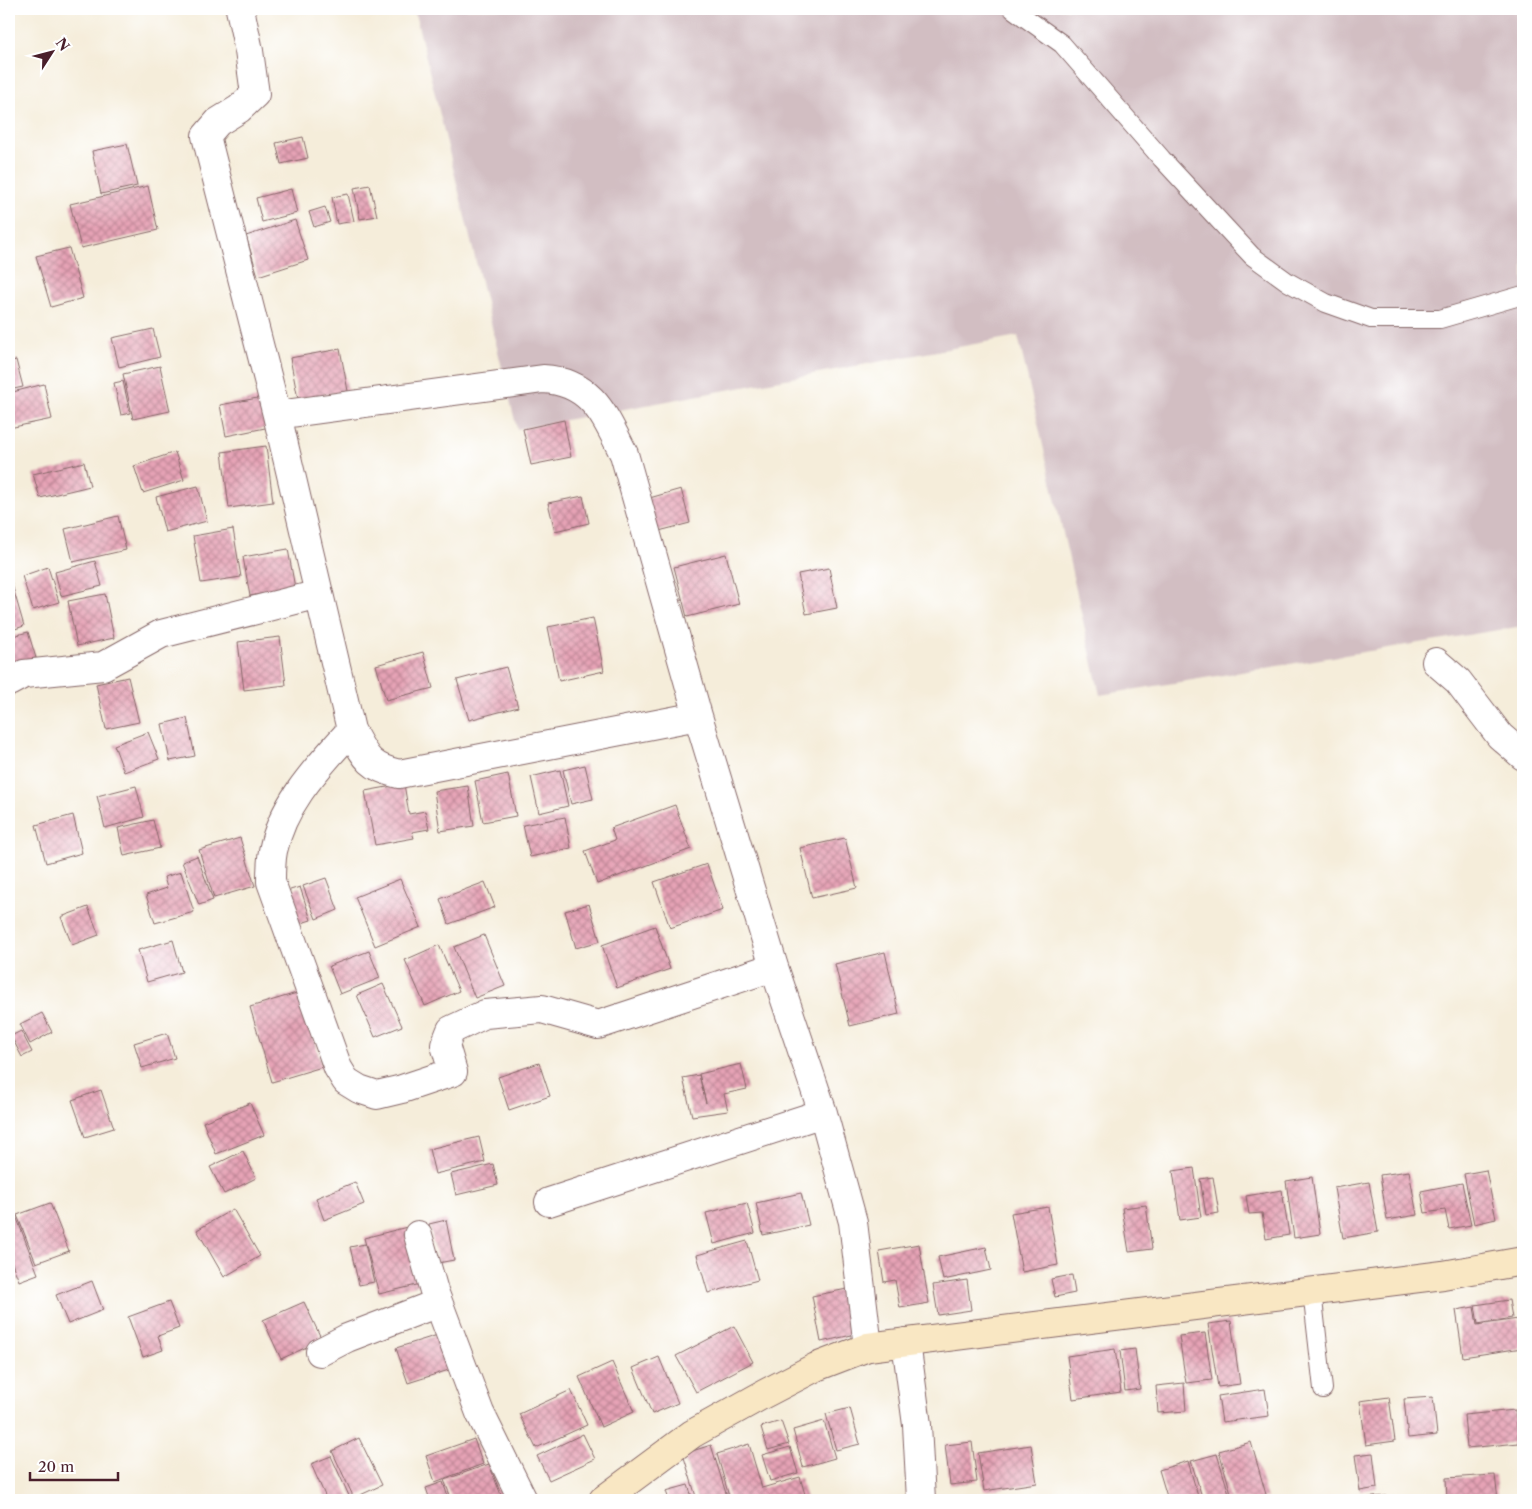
<svg xmlns="http://www.w3.org/2000/svg" width="1532" height="1509" font-family="'Libre Caslon Text',serif">
<style>
.industrial{fill:#d2bec2}
.building{fill:url(#building-cross-hatch)}
.lines{fill:none;stroke-linecap:round;stroke-linejoin:round}
.lane-casing{stroke:#866768;stroke-width:20}
.street-casing{stroke:#866768;stroke-width:30}
.secondary-casing{stroke:#866768;stroke-width:30}
.lane{stroke:#fff;stroke-width:18}
.street{stroke:#fff;stroke-width:28}
.secondary{stroke:#f9e7c3;stroke-width:28}
</style>
<defs>
<pattern id="building-cross-hatch" width="8" height="8" patternUnits="userSpaceOnUse" patternTransform="scale(1.25)"><rect width="8" height="8" fill="#e6a3b6"/><path d="M0 0l8 8M0 8l8-8" fill="none" stroke="#bc8494"/></pattern>
</defs>
<rect width="100%" height="100%" fill="#fff"/>
<filter id="ink" filterUnits="userSpaceOnUse"><feTurbulence type="fractalNoise" baseFrequency=".02" numOctaves="2"/><feDisplacementMap in="SourceGraphic" scale="10" xChannelSelector="R" yChannelSelector="G"/><feConvolveMatrix kernelMatrix="1 2 1 2 8 2 1 2 1" color-interpolation-filters="sRGB"/></filter>
<filter id="wash" filterUnits="userSpaceOnUse"><feTurbulence type="fractalNoise" baseFrequency=".0096" numOctaves="4" result="noise"/><feDisplacementMap in="SourceGraphic" scale="20" xChannelSelector="R" yChannelSelector="G"/><feGaussianBlur stdDeviation="1.12" result="paint"/><feColorMatrix in="noise" values="0 0 0 0 0 0 0 0 0 0 0 0 0 0 0 0 0 1.4 0 .05"/><feComposite in="paint" operator="in"/></filter>
<g filter="url(#wash)">
<rect width="100%" height="100%" fill="#f5edda"/>
<path class="industrial" d="M414 9H1523V626L1100 695 1018 336 517 429Z"/>
<g id="blocks">
<path class="building" d="M303 137 308 158 281 164 276 143Z
M127 144 137 186 101 194 92 151Z
M370 185 377 216 360 219 354 188Z
M148 186 158 230 81 248 70 204Z
M291 189 297 213 262 222 256 198Z
M348 194 354 221 337 224 332 197Z
M325 207 330 222 314 227 309 212Z
M295 220 308 260 258 276 246 236Z
M69 248 83 298 51 307 36 256Z
M153 329 160 357 119 367 112 338Z
M340 349 348 391 298 399 290 358Z
M16 360 23 387 9 390V362Z
M160 366 170 411 133 419 123 374Z
M123 381 130 413 121 415 114 383Z
M44 384 52 419 9 428V393Z
M263 397 270 427 226 436 220 405Z
M564 420 571 457 531 465 523 429Z
M266 446 273 502 229 508 222 452Z
M175 452 184 480 143 493 134 466Z
M84 462 90 486 40 498 33 474Z
M198 486 207 521 165 532 156 497Z
M681 489 690 523 655 532 646 499Z
M583 496 589 523 555 531 548 503Z
M118 516 126 550 73 562 65 529Z
M233 529 241 577 201 583 193 536Z
M288 549 295 588 250 596 243 557Z
M726 554 739 604 687 617 674 567Z
M95 561 102 586 61 596 55 572Z
M48 567 59 602 33 610 22 576Z
M829 568 837 608 806 614 798 574Z
M9 574 24 626 9 631Z
M105 594 114 638 77 646 68 601Z
M593 618 604 671 559 681 548 627Z
M28 632 36 658 9 666V637Z
M280 637 286 685 244 690 238 642Z
M423 652 433 688 386 700 376 665Z
M506 667 518 707 469 720 457 680Z
M128 677 139 722 106 729 96 684Z
M187 718 195 756 170 761 162 724Z
M148 732 159 759 124 772 114 745Z
M585 765 593 799 571 804 563 770Z
M560 770 568 806 539 813 531 777Z
M508 774 516 816 483 822 475 781Z
M404 784 409 814 425 811 429 829 412 832 414 838 375 845 365 791Z
M136 786 144 817 105 828 97 796Z
M468 786 474 826 440 831 434 791Z
M675 805 691 849 597 884 585 851 615 840 611 828Z
M73 815 82 853 46 863 36 825Z
M565 817 571 848 530 857 523 825Z
M153 820 160 848 124 856 118 828Z
M240 838 255 886 214 898 199 850Z
M845 838 857 888 812 898 800 848Z
M197 856 213 900 199 905 182 862Z
M707 864 723 910 670 928 654 882Z
M181 872 194 912 155 923 146 895 167 888 164 877Z
M326 878 338 910 316 919 303 886Z
M400 879 421 927 375 946 355 897Z
M485 882 495 907 449 924 440 899Z
M300 887 311 920 298 924 287 891Z
M589 904 600 941 576 948 565 911Z
M88 907 99 935 72 945 61 917Z
M655 926 670 969 617 988 602 945Z
M484 935 505 986 475 998 454 947Z
M173 940 182 972 147 982 138 950Z
M439 945 459 991 425 1006 405 960Z
M369 951 380 978 340 994 329 966Z
M885 952 899 1014 850 1026 835 964Z
M383 984 402 1026 375 1037 357 995Z
M300 992 322 1067 272 1082 250 1007Z
M42 1013 52 1032 30 1044 20 1024Z
M21 1031 32 1052 22 1057 11 1036Z
M167 1033 175 1058 142 1068 134 1043Z
M539 1063 550 1096 509 1110 498 1077Z
M741 1064 747 1089 724 1094 728 1111 692 1116 683 1078 699 1075 706 1103 699 1074Z
M101 1090 114 1128 85 1137 72 1100Z
M250 1103 264 1135 216 1154 203 1122Z
M479 1137 485 1162 435 1174 429 1149Z
M243 1151 256 1178 224 1194 210 1167Z
M493 1164 498 1185 456 1195 451 1174Z
M1194 1168 1201 1217 1180 1220 1173 1171Z
M1486 1170 1496 1219 1474 1224 1464 1174Z
M1409 1171 1417 1215 1387 1220 1380 1175Z
M1213 1177 1219 1213 1206 1215 1200 1179Z
M1312 1177 1320 1234 1294 1238 1286 1181Z
M355 1182 364 1204 324 1220 316 1198Z
M1369 1182 1378 1232 1343 1238 1334 1188Z
M1462 1183 1471 1225 1449 1229 1445 1210 1425 1213 1421 1191Z
M1282 1190 1289 1235 1266 1239 1262 1213 1249 1214 1246 1196Z
M801 1193 809 1225 763 1235 756 1203Z
M50 1203 69 1251 36 1263 17 1215Z
M747 1203 755 1233 714 1244 706 1213Z
M1146 1205 1152 1249 1129 1252 1122 1208Z
M1048 1207 1058 1265 1022 1272 1011 1213Z
M233 1209 260 1256 224 1277 197 1230Z
M16 1216 38 1274 19 1281 9 1256V1219Z
M446 1220 454 1260 438 1263 429 1224Z
M407 1227 421 1284 379 1294 364 1238Z
M747 1241 758 1280 708 1293 697 1255Z
M365 1244 374 1282 359 1285 350 1247Z
M919 1244 929 1303 900 1308 895 1280 884 1282 879 1251Z
M986 1247 991 1270 943 1280 938 1257Z
M1072 1275 1075 1293 1055 1297 1051 1279Z
M967 1280 971 1310 938 1315 933 1285Z
M92 1281 103 1310 68 1324 56 1295Z
M847 1289 856 1334 821 1342 812 1296Z
M1509 1300 1512 1318 1478 1324 1475 1305Z
M169 1302 179 1328 158 1336 163 1350 143 1357 128 1317Z
M304 1302 322 1340 281 1359 263 1320Z
M1474 1307 1477 1325 1518 1319 1522 1348 1463 1357 1456 1310Z
M1231 1321 1240 1384 1218 1387 1208 1324Z
M734 1326 753 1362 696 1392 676 1356Z
M1205 1333 1212 1380 1186 1383 1179 1336Z
M441 1334 452 1369 408 1383 396 1348Z
M1115 1349 1121 1392 1073 1399 1067 1356Z
M1135 1349 1140 1389 1125 1391 1120 1351Z
M659 1357 678 1403 652 1414 633 1368Z
M612 1362 634 1412 601 1427 579 1377Z
M1184 1383 1186 1411 1158 1413 1156 1386Z
M1265 1389 1269 1416 1222 1422 1218 1396Z
M571 1390 587 1425 536 1448 519 1414Z
M1389 1397 1395 1441 1366 1445 1360 1401Z
M1433 1397 1437 1435 1408 1438 1404 1399Z
M850 1408 860 1444 836 1450 826 1414Z
M1515 1410 1519 1443 1467 1448 1464 1415Z
M781 1421 789 1444 768 1450 761 1427Z
M824 1421 835 1458 803 1467 793 1430Z
M583 1434 595 1459 549 1480 537 1456Z
M359 1438 382 1485 354 1498 332 1451Z
M474 1439 483 1464 435 1482 426 1456Z
M972 1442 977 1482 950 1485 945 1445Z
M1251 1442 1267 1498 1259 1500H1233L1219 1451Z
M749 1444 762 1488 800 1477 806 1498 800 1500H730L717 1454Z
M711 1445 728 1500H697L683 1454Z
M1031 1445 1037 1483 984 1491 978 1453Z
M790 1447 798 1473 770 1481 762 1455Z
M1373 1453 1377 1488 1360 1491 1355 1455Z
M1217 1454 1231 1500H1203L1191 1461Z
M331 1456 350 1498 345 1500H327L311 1464Z
M1188 1461 1199 1500H1168L1159 1470Z
M489 1464 501 1495 488 1500H452L444 1480Z
M1495 1475 1498 1500H1447L1446 1478Z
M443 1482 449 1500H430L426 1488Z
M688 1485 693 1500H669L666 1491Z
M1419 1495V1500H1390L1389 1497Z
M1386 1496V1500H1362L1361 1498Z"/>
</g>
</g>
<g filter="url(#ink)">
<use href="#blocks" fill-opacity="0" stroke="#866768" stroke-width="1"/>
<g class="lines">
<defs>
<path id="lane" d="M1013 9 1062 44 1162 159 1252 256 1288 282 1326 303 1371 319H1440L1523 295
M1312 1291 1323 1389"/>
<path id="street" d="M240 9 249 51 255 94 239 109 218 122 206 136 277 415 351 730C365 756 368 767 399 774L698 716
M277 415 543 379C592 382 604 415 624 454L698 716 774 967 823 1113 853 1222 868 1347
M1436 662 1458 681 1500 736 1523 756
M9 682 24 674 103 666 161 634 319 594
M351 730C319 766 283 802 273 851 271 861 271 872 271 882L338 1068 346 1081 359 1089 377 1095 402 1089 453 1072 445 1045 451 1030 485 1014 542 1009 598 1025 774 967
M549 1202 823 1113
M418 1235 434 1291 480 1413 523 1500
M906 1342 917 1425 921 1500
M320 1352 347 1338 438 1303"/>
<path id="secondary" d="M603 1500 692 1434 764 1394 816 1367 868 1347 1443 1275 1523 1261"/>
</defs>
<use href="#lane" class="lane-casing"/>
<use href="#street" class="street-casing"/>
<use href="#secondary" class="secondary-casing"/>
<use href="#lane" class="lane"/>
<use href="#street" class="street"/>
<use href="#secondary" class="secondary"/>
</g>
</g>
<rect width="1532" height="1509" fill="none" stroke="#fff" stroke-width="30"/>
<g transform="translate(52 52) rotate(54)" stroke="#ffffff" stroke-width="4" paint-order="stroke">
<path d="M0-4L9 19L0 12L-9 19Z" fill="#4a1f2b"/>
<text y="-8" font-size="14" font-weight="bold" text-anchor="middle" fill="#4a1f2b">N</text>
</g>
<path d="M30 1472v8h88v-8" fill="none" stroke="#4a1f2b" stroke-width="2.5"/>
<text x="38" y="1472" font-size="15" fill="#4a1f2b" stroke="#ffffff" stroke-width="4" paint-order="stroke">20 m</text>
</svg>
